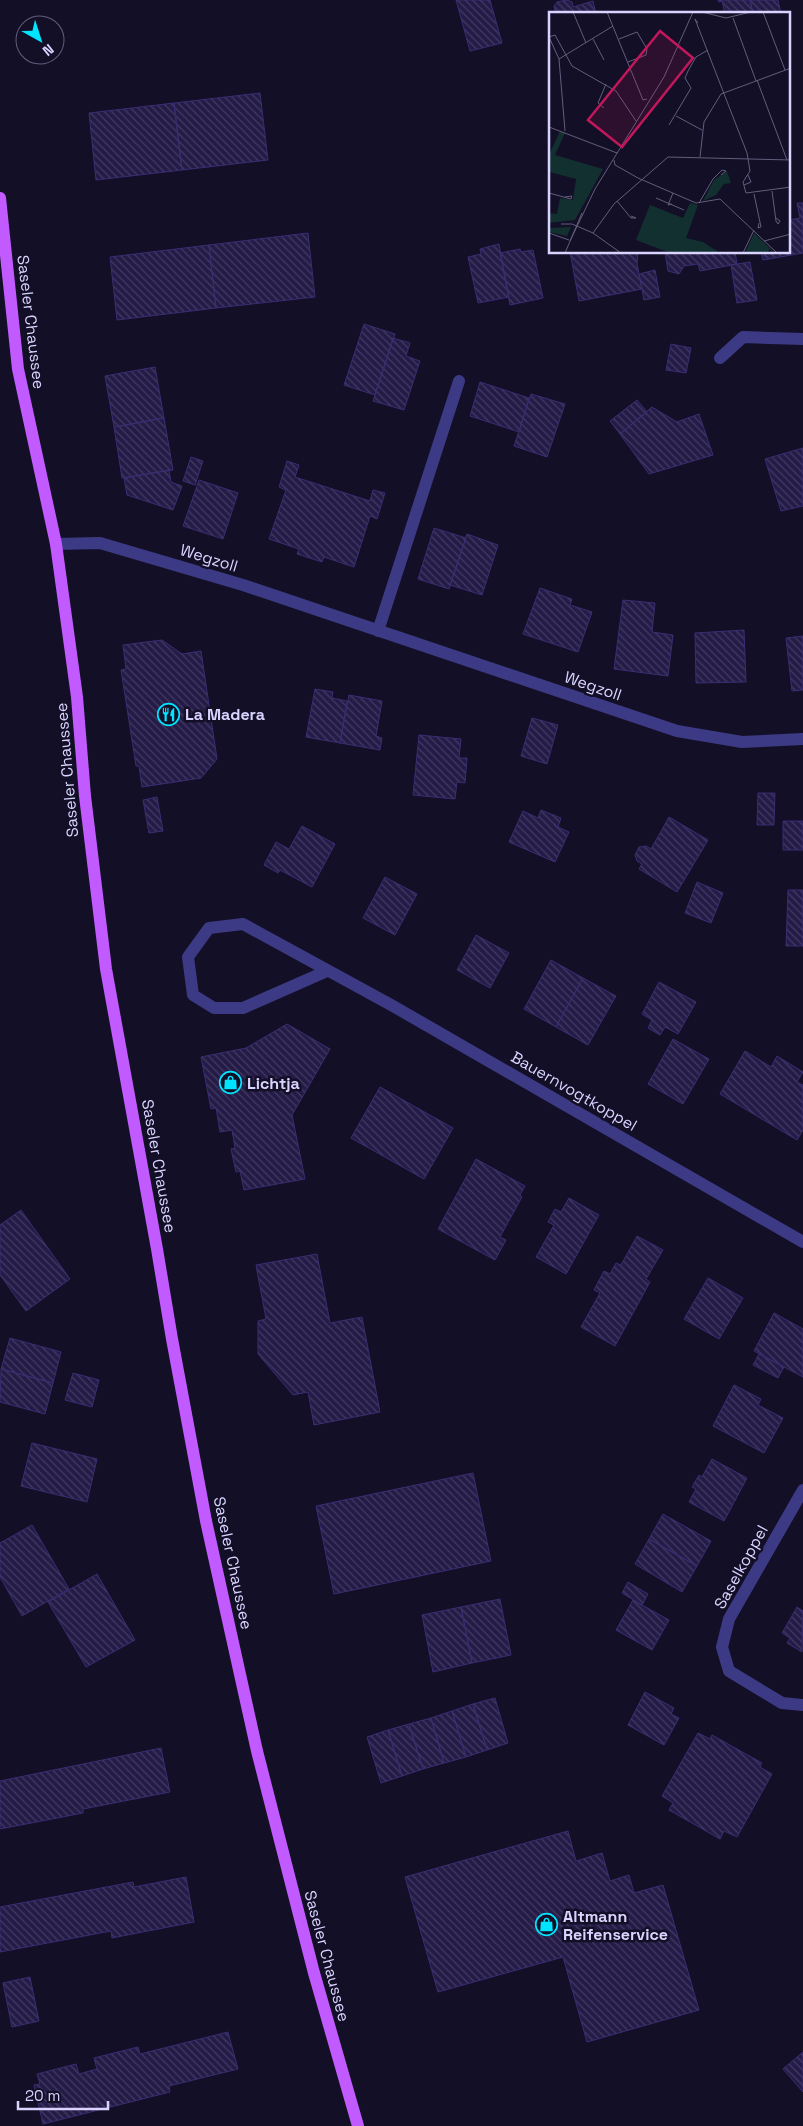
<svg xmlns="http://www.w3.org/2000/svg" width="803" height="2126" font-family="'Space Grotesk',sans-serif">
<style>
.building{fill:url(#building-back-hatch);stroke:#3b2d73}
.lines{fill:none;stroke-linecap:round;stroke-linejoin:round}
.minor{stroke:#3d3a85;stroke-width:12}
.primary{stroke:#c25bff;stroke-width:12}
.labels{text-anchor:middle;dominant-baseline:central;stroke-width:5;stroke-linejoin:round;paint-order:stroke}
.street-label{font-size:16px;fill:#d9d4ff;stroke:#130f26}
.poi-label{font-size:16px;font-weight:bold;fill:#d9d4ff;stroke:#130f26;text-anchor:start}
.inset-road{fill:none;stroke:#625e7d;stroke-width:1}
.view{fill:#c2185b;fill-opacity:0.15;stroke:#c2185b;stroke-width:2.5}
.inset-edge{fill:none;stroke:#d9d4ff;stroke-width:2.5}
</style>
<defs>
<pattern id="building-back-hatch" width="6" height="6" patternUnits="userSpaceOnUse" patternTransform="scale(1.25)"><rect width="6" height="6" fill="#241b47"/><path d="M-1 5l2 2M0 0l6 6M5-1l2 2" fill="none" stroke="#433b63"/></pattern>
</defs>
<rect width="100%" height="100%" fill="#130f26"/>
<path class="building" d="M456 0H490L502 43 470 51Z
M567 0 572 2 573 7 593 1 596 14H553L555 12 554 6 557 2Z
M718 0H750L753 14H725L722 1 719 2Z
M750 0H778L781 14H753Z
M260 93 268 160 182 170 174 103Z
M174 103 182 170 96 180 89 113Z
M797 203H803V253L763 260 761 252H789V220L800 218Z
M308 233 315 297 216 308 209 245Z
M499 244 509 297 478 303 468 257 481 254 480 249Z
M209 245 216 308 117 320 110 257Z
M520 249 521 252 533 250 543 298 510 305 500 253Z
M570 252H592L593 254 604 252H638L637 264 642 289 579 301Z
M665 252H735L737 264 700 271 698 264 684 266 679 274 668 271Z
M750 262 757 300 737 303 731 265Z
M655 270 660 297 644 300 639 274Z
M364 324 395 334 375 395 344 385Z
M393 338 410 343 406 356 420 361 404 410 373 401Z
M671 344 691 348 686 373 666 370Z
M155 367 164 418 114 427 105 376Z
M480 382 529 398 519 432 470 416Z
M531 394 565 404 547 457 514 446Z
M637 400 647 412 620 434 610 421Z
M652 407 677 422 699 414 713 455 649 474 620 434Z
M164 418 173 470 122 478 114 427Z
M803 448V506L781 511 765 459Z
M191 457 203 461 195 485 183 481Z
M287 461 299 465 295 477 370 501 373 490 385 493 377 519 370 516 354 567 324 557 322 562 297 554 299 549 269 539 286 490 279 487Z
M169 470 171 482 182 486 173 510 127 495 124 478Z
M199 480 238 493 223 539 183 526Z
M434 528 466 538 449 589 418 579Z
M467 534 498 545 482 595 450 585Z
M540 588 572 599 570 605 592 612 578 652 523 634Z
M623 600 655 603 652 632 673 635 668 676 614 669Z
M744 630 746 682 696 683 695 633Z
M803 636V690L792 691 786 638Z
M162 640 182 654 201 651 217 759 201 778 142 787 139 766H136L121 670 126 669 123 645Z
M315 689 333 692 332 698 347 701 340 743 306 737Z
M349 695 382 701 376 736 382 738 380 750 340 743Z
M532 718 558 725 547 764 521 756Z
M419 735 461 739 459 758H467L465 783 457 782 455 799 413 795Z
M758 793H775L774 825H757Z
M157 797 163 831 149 833 143 800Z
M541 810 561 818 558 827 569 832 555 862 509 842 523 811 538 818Z
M669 817 708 840 677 892 639 869 642 864 637 861 635 855 639 847 646 846 651 849Z
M783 821H803V850H783Z
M302 826 335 844 312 887 280 870 278 873 264 865 276 842 289 849Z
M385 877 417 894 395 935 363 918Z
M697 882 723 893 711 923 685 913Z
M788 890H803V946H786Z
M476 935 509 953 490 988 457 970Z
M551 960 583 978 556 1027 524 1009Z
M583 978 616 996 588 1045 556 1027Z
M659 982 696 1002 678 1034 665 1027 660 1035 648 1028 652 1020 642 1014Z
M287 1024 330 1049 292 1115 305 1179 244 1190 240 1171 236 1172 231 1149 235 1148 232 1130 220 1132 216 1108 211 1109 201 1057 246 1048Z
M673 1039 709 1059 683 1104 648 1084Z
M745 1051 771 1067 777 1056 803 1072 797 1082 803 1085V1130L797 1140 720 1094Z
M380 1087 453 1128 424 1179 351 1138Z
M476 1159 525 1186 520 1195 522 1197 500 1237 506 1240 495 1260 438 1229Z
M569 1198 599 1215 566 1274 536 1257 554 1225 548 1222 555 1209 561 1212Z
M21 1210 70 1279 26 1311 0 1275V1225Z
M637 1236 663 1250 646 1279 650 1282 615 1346 581 1327 600 1293 594 1290 604 1271 610 1274 616 1263 621 1265Z
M317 1254 330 1323 362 1317 380 1412 314 1425 308 1392 293 1395 258 1354V1321L266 1319 256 1265Z
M708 1278 743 1298 719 1339 684 1319Z
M774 1313 803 1329V1377L754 1351Z
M10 1338 61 1352 53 1383 1 1369Z
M759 1354 784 1367 778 1378 753 1365Z
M1 1369 53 1383 45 1414 0 1402Z
M73 1373 99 1380 92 1407 65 1400Z
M734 1385 761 1399 758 1405 783 1418 764 1453 713 1426Z
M32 1443 97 1459 87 1502 21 1486Z
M712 1459 747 1478 724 1521 689 1502 696 1489 692 1487 699 1475 702 1477Z
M473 1473 491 1561 334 1594 316 1506Z
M663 1514 711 1541 697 1566 649 1539Z
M32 1525 69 1589 22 1616 0 1577V1543Z
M649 1539 697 1566 682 1592 635 1564Z
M97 1574 135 1640 86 1667 48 1602Z
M628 1582 648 1594 642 1605 622 1593Z
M500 1599 511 1655 472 1663 461 1607Z
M633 1600 669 1620 652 1650 616 1630Z
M461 1607 472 1663 433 1672 422 1615Z
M797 1607 803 1611 802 1652 787 1643 790 1638 782 1633Z
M645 1692 674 1708 671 1714 679 1718 664 1745 628 1725Z
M495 1698 508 1743 487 1750 473 1704Z
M473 1704 487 1750 466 1757 452 1711Z
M452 1711 466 1757 444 1763 431 1718Z
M431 1718 444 1763 423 1769 409 1724Z
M409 1724 423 1769 402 1776 388 1730Z
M388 1730 402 1776 381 1783 367 1737Z
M698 1733 710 1739 712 1735 762 1763 760 1767 772 1774 737 1837 724 1831 720 1839 669 1810 673 1803 662 1796Z
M161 1748 170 1792 83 1809V1813L0 1829V1781Z
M568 1831 576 1861 602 1853 610 1881 629 1875 634 1893 663 1885 699 2010 587 2042 563 1957 438 1992 405 1877Z
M186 1877 194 1922 112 1938 111 1931 0 1952V1907L133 1882 134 1887Z
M30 1977 39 2021 12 2027 3 1983Z
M228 2032 238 2069 169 2086 170 2092 43 2124 34 2085 40 2084 37 2074 76 2064 79 2074 97 2069 94 2058 138 2047 140 2054Z
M803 2052V2092L783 2069Z"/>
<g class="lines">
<path class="minor" d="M720 358 743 337 803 339
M56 544 100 543 243 585 677 731 742 742 803 739
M378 631 459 381
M327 971 243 1008H214L193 995 188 957 209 928 243 924 393 1006 803 1242
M803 1490 729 1619 722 1647 729 1671 782 1703 803 1705"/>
<path class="primary" d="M0 198 18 369 56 544 77 697 85 796 106 969 157 1249 172 1339 206 1521 257 1751 314 1973 358 2126"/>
</g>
<defs>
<symbol id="restaurant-ring" viewBox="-11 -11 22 22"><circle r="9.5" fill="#130f26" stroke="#00e5ff" stroke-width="1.5"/><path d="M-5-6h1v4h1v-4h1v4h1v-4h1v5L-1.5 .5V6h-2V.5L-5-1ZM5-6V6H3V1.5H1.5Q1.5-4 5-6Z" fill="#00e5ff"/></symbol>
<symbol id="shop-ring" viewBox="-11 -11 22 22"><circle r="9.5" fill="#130f26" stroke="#00e5ff" stroke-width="1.5"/><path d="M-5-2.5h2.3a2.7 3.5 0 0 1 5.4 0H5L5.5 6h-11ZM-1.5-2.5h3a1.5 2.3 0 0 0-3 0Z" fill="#00e5ff"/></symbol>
</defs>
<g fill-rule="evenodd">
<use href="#restaurant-ring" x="156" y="702" width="25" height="25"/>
<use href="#shop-ring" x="218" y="1070" width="25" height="25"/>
<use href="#shop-ring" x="534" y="1912" width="25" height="25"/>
</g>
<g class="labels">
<g class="street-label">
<text transform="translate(31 322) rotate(83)">Saseler Chaussee</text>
<text transform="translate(209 558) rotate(17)">Wegzoll</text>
<text transform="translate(593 686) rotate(19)">Wegzoll</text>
<text transform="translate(67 770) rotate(-95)">Saseler Chaussee</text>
<text transform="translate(574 1091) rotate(30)">Bauernvogtkoppel</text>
<text transform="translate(159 1166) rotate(80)">Saseler Chaussee</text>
<text transform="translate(233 1563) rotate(78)">Saseler Chaussee</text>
<text transform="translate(741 1567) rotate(-61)">Saselkoppel</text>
<text transform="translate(327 1956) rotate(75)">Saseler Chaussee</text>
</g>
<g class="poi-label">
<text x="185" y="714">La Madera</text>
<text x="247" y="1083">Lichtja</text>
<text x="563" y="1916">Altmann<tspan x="563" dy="18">Reifenservice</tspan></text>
</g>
</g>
<g transform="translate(549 12)">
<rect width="241" height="241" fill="#130f26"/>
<path d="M205 221 226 241 220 237 219 241H196Z" fill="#12302f"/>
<path d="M11 119 16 121 6 143 54 157 26 208 0 211V201L8 202 11 186 24 188 27 167 0 160V143ZM178 159 182 171 175 172 167 183 154 189 165 168ZM22 215 18 224 0 220V216Z" fill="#12302f"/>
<path d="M141 191 149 193 137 226 154 230 171 241H121L87 228 101 193 134 206Z" fill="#12302f"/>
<path class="inset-road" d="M24 0 37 31M58 0 94 88 98 87M153 0 177 6 202 0M214 0 236 58M184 6 207 69M149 11 146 7 198 141 201 159 194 170 197 181 242 175M44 27 55 48M70 27 88 20 98 37 97 43 79 50M10 47 64 14M208 68 238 148M55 96 49 91 57 72M127 104 153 118M120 113 142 76 136 66 139 59 147 45 159 38M0 115 68 141M16 119 10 47 0 25 6 23 23 54 67 79 87 109M151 145 155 110 172 82 242 56M65 148 66 153 89 166 147 191 171 187 228 241M195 173 202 170 199 163M223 179 227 209 229 212 231 209 227 206M0 181 22 187 23 184 16 185M205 182 212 215 209 216 210 211M107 186 135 198M68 189 82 206H87L82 204M150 191 164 167 173 158 177 159 172 163M123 192 119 193 124 181M12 212H23L44 221 72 241M0 221 20 228M44 221 65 192 119 145 242 148M21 229 46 177 115 65 144 0M215 229 242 222M16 241 33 201M194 241 205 218"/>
<path class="view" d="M111 19 144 46 73 135 39 108Z"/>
<rect width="241" height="241" class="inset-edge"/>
</g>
<g transform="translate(40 40) rotate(141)"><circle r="24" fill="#130f26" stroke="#625e7d"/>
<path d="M0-4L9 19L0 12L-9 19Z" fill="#00e5ff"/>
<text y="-8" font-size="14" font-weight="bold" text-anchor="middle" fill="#d9d4ff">N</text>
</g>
<path d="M18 2101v8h90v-8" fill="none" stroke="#d9d4ff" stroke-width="2.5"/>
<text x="25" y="2101" font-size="15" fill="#d9d4ff" stroke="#130f26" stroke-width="4" paint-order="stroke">20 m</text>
</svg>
